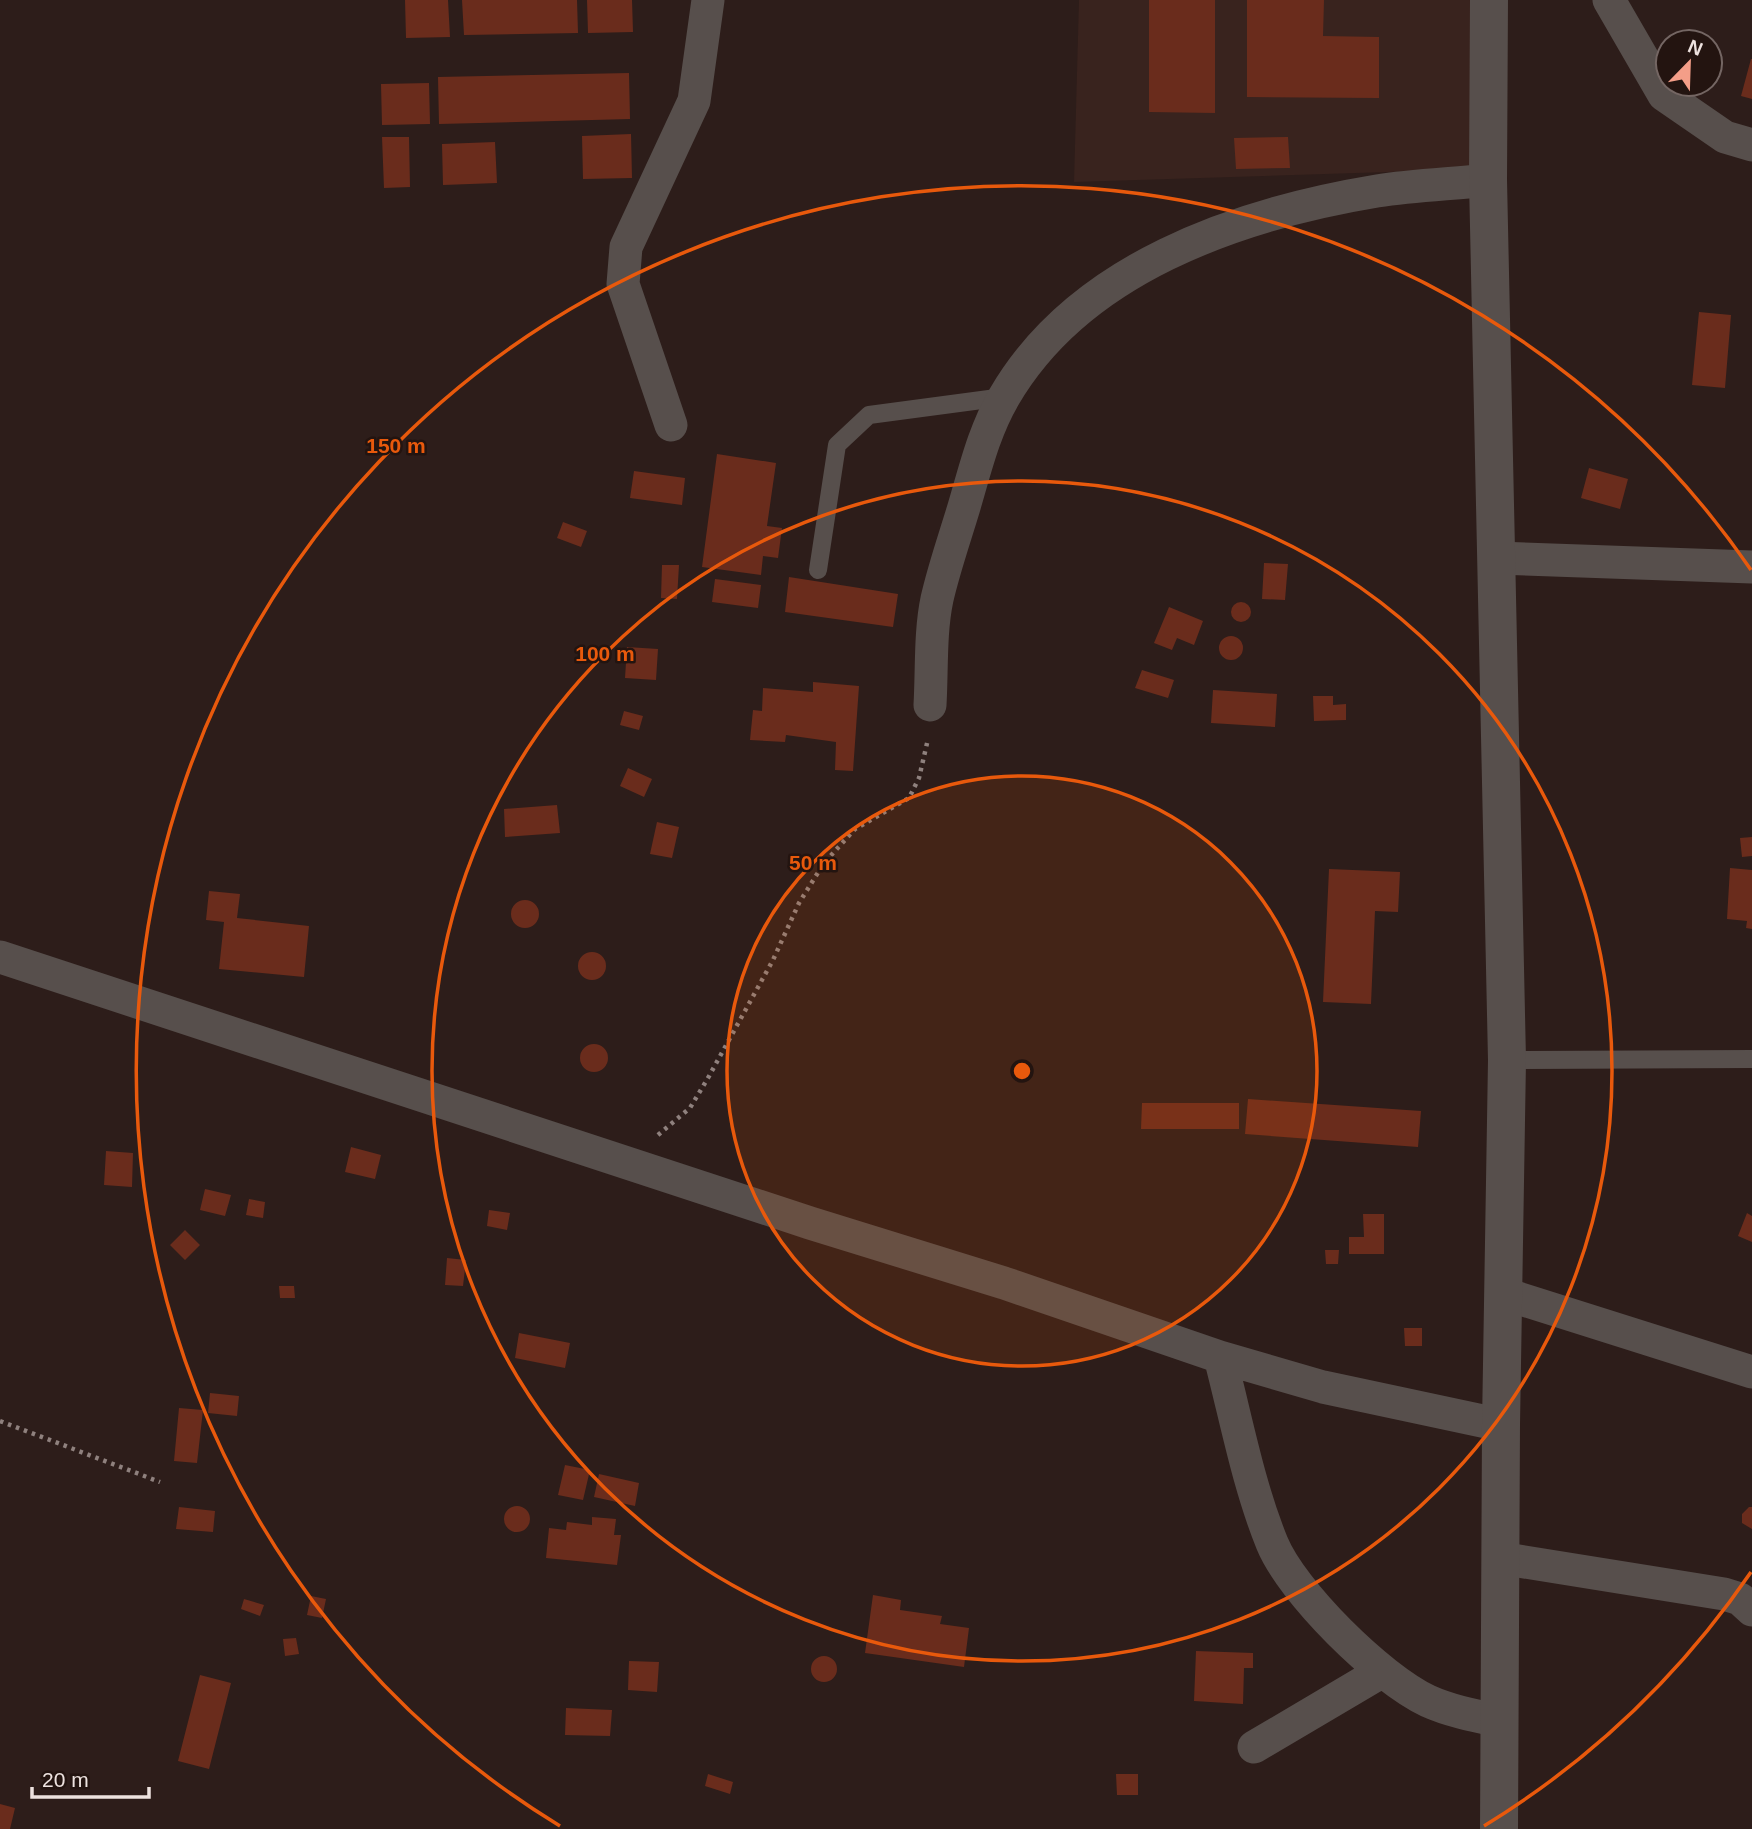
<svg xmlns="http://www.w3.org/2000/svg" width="1752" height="1829" font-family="Helvetica,sans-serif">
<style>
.built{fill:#39231e}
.building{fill:#6a2c1c}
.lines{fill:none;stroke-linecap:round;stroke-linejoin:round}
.path{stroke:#8f817e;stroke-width:4.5;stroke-dasharray:3.5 5;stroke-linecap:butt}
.service{stroke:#574f4c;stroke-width:18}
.minor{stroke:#574f4c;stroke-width:33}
.tertiary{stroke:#574f4c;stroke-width:38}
.ring{fill:none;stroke:#e8590c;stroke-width:3.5}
.centre{fill:#e8590c;stroke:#231410;stroke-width:3.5}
.ring-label{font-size:21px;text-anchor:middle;font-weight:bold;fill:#e8590c;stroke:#231410;stroke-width:5;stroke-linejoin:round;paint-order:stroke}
</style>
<rect width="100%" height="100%" fill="#2d1d1a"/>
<path class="built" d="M1079 0H1480L1482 169 1074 182Z"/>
<path class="building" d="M405 0H448L450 37 406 38Z
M462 0H577L578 33 464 35Z
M587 0H632L633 32 588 33Z
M1149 0H1215V113L1149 112Z
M1247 0H1324L1323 36 1379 37V98L1247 97Z
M1751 59H1752V99L1741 96Z
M629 73 630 119 439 124 438 77Z
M429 83 430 124 382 125 381 84Z
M631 134 632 178 583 179 582 136Z
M382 137H409L410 187 384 188Z
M1288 137 1290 168 1236 169 1234 138Z
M495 142 497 183 443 185 442 144Z
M1699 312 1731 315 1725 388 1692 385Z
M717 454 776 463 767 526 782 528 778 558 763 556 761 575 702 567Z
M1589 468 1628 479 1620 509 1581 498Z
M634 471 685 478 682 505 630 498Z
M563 522 587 531 581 547 557 538Z
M1264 563 1288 564 1285 600 1262 599Z
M662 565H679L677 599 661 598Z
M789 577 898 594 893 627 785 612Z
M715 579 761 585 758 608 712 602Z
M1231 612a10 10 0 1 1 20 0a10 10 0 1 1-20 0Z
M1169 607 1203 621 1194 645 1177 638 1172 650 1154 643Z
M1219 648a12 12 0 1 1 24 0a12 12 0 1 1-24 0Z
M627 647 658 649 656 680 625 678Z
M1142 670 1174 680 1168 698 1135 688Z
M813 682 859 686 853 771 835 770 836 742 786 735 785 742 750 740 753 710 762 711 763 688 813 692Z
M1213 690 1277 694 1275 727 1211 723Z
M1313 696H1333V705L1346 704V720L1314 721Z
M624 711 643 716 639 730 620 725Z
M628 768 652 779 644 797 620 786Z
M557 805 560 833 505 837 504 809Z
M657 822 679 827 672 858 650 854Z
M1752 837V856L1742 857 1740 838Z
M1730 868 1752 870V929L1746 928 1747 921 1727 919Z
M1329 869 1400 872 1398 912 1375 911 1371 1004 1323 1002Z
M209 891 240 894 237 918 309 926 304 977 219 969 224 922 206 920Z
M511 914a14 14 0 1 1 28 0a14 14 0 1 1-28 0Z
M578 966a14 14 0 1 1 28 0a14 14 0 1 1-28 0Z
M580 1058a14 14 0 1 1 28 0a14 14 0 1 1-28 0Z
M1248 1099 1421 1111 1418 1147 1245 1134Z
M1142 1103H1239V1129H1141Z
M351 1147 381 1155 375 1179 345 1172Z
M106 1151 133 1153 132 1187 104 1185Z
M205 1189 231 1195 225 1216 200 1210Z
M249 1199 265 1202 263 1218 246 1215Z
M489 1210 510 1213 507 1230 487 1226Z
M1747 1213 1752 1216V1242L1738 1236Z
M1363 1214H1384V1254H1349V1237H1364Z
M185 1230 200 1245 185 1260 170 1245Z
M1325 1250H1339L1338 1264H1326Z
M447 1258 466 1260 463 1286 445 1285Z
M279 1286H294L295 1298H280Z
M1404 1328H1422V1346H1405Z
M519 1333 570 1343 565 1368 515 1358Z
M210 1393 239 1396 237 1416 208 1413Z
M179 1408 203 1410 197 1463 174 1461Z
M565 1465 590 1470 583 1500 558 1495Z
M599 1474 639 1483 635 1506 594 1497Z
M504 1519a13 13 0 1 1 26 0a13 13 0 1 1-26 0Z
M179 1507 215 1511 213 1532 176 1529Z
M1749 1507H1752V1529L1742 1523V1514Z
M592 1517 616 1519 614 1535H621L617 1565 546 1558 549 1528 566 1530 567 1522 592 1525Z
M873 1595 901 1600 900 1610 942 1616 940 1624 969 1628 964 1667 865 1653Z
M311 1596 326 1599 322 1618 307 1615Z
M244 1599 264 1605 260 1616 241 1609Z
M296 1638 299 1654 285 1656 283 1639Z
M1196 1651 1253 1653V1668H1244L1243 1704 1194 1701Z
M811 1669a13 13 0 1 1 26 0a13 13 0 1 1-26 0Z
M629 1661 659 1662 657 1692 628 1690Z
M200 1675 231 1683 209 1769 178 1761Z
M566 1708 612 1710 610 1736 565 1735Z
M708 1774 733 1782 730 1794 705 1786Z
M1116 1774H1138V1795H1117Z
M0 1804 15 1808 10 1829H0Z"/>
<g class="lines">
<path class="path" d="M658 1135 690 1108 708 1078 773 960 799 903 824 863 855 829 909 798 919 778 928 739
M0 1421 160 1482"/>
<path class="service" d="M818 570 837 445 869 415 1004 397
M1507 1060 1752 1059"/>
<path class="minor" d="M1609 0 1664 95 1725 137 1752 145
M671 425 623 284 626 247 694 101 708 0
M1496 558 1752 567
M930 705C932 670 930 632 937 599 944 568 955 537 964 507 975 470 984 431 1004 397 1079 268 1238 214 1377 191 1414 185 1452 184 1488 180
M0 957 810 1223 1004 1283 1220 1357C1236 1418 1248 1484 1272 1543 1292 1592 1379 1678 1428 1701 1450 1711 1476 1716 1500 1721
M1502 1293 1752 1372
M1220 1357 1323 1387 1501 1425
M1500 1558 1724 1594 1740 1599 1752 1610
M1254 1747 1381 1672"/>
<path class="tertiary" d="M1489 0 1488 180 1507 1060 1501 1425 1499 1829"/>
</g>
<circle cx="1022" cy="1071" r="295" fill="#e8590c" fill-opacity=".12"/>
<g class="ring">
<circle cx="1022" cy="1071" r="295"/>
<circle cx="1022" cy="1071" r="590"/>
<path d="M1751 1572A885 885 0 0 1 1484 1826M560 1826A885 885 0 1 1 1751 570"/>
</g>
<circle cx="1022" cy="1071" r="10" class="centre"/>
<g class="ring-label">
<text x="396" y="453">150 m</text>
<text x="605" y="661">100 m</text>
<text x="813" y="870">50 m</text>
</g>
<g transform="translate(1689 63) rotate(23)"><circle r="33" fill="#231410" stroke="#746663" stroke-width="2"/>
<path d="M0-5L12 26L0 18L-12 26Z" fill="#f49e88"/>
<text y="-10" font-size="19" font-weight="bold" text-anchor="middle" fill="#ede2df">N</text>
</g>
<path d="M32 1787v10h117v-10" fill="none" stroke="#ede2df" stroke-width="3.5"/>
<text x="42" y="1787" font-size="21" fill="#ede2df" stroke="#231410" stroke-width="5" paint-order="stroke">20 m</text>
</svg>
